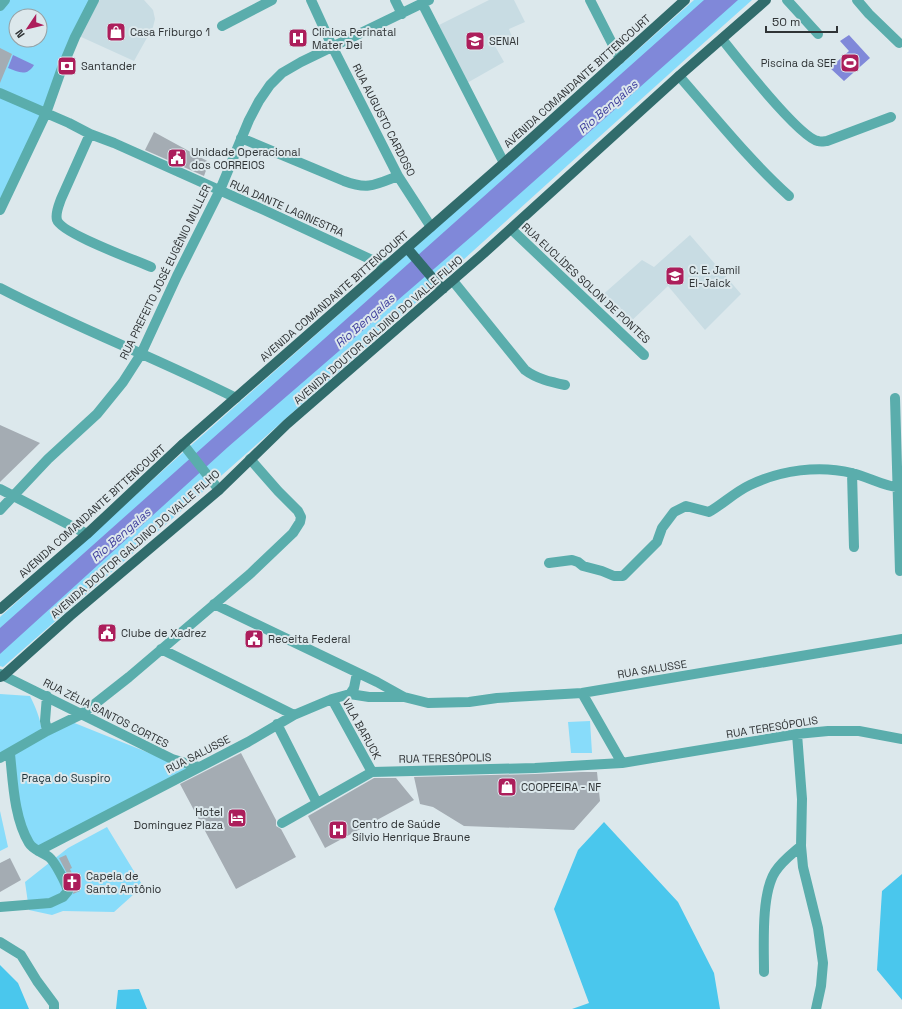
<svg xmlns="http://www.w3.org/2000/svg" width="902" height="1009" font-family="'Space Grotesk',sans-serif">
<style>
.built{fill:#c8dce3}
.green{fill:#88dcfa;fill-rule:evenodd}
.forest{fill:#4ac7ed}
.water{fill:#8088d9}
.building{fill:#a4acb3}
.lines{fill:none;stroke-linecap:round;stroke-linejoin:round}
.minor{stroke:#5aadac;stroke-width:10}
.major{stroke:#316c6c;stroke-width:10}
.labels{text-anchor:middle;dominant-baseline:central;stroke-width:4;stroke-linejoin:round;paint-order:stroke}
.poi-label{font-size:11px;fill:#303436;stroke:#dce8ec;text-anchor:start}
.street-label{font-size:11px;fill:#303436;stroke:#dce8ec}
.park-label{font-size:11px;fill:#1c3138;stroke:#dce8ec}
.water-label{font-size:12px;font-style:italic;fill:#3f3e9d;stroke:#dce8ec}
</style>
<rect width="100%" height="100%" fill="#dce8ec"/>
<path class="built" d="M95 0H144L153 10 155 19 153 27 134 61 79 36Z
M489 0H514L525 22 509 29 512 37 495 46 504 62 467 83 439 25Z
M690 235 741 294 705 330 668 286 625 327 599 298 642 260 654 267Z"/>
<path class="green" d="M6 0H94L0 209V7ZM16 16H40V40H16Z
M694 0H752C644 96 537 193 430 290 289 417 146 542 3 667L0 666V617L179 456Z
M0 694 30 696C36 708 40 718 42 731L0 753Z
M590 721 592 753H571L568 722Z
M72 722 189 769 38 848 29 837 21 815 11 754Z
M0 811 8 847 0 851Z
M107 827 143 886 114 912 63 911 52 915 29 910 25 882 68 848Z"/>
<path class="forest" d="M604 822 678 902 714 973 720 1009H572L589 1003 554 909 578 850Z
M902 874V1000L877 970 882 891Z
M0 965 18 983 29 1009H0Z
M139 989 147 1009H116L118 990Z"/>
<path class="water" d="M704 0H738L479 230 228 447 0 654V628Z
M849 35 870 58 844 81 830 68 849 51 840 41Z
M13 55 34 65C27 77 18 72 8 68Z"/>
<path class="building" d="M0 48 12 54 0 83Z
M154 132 209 162 204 176 145 150Z
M0 425 40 443 0 482Z
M241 753 276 820V826L281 829 296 857 236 889 180 784Z
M582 772H597L600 801 574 830 464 826 433 807 420 804 414 777 535 774Z
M374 778H396L414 800 325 848 308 816Z
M66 855 72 868 70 869 80 891 73 894 74 889 71 881 59 858Z
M10 858 21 880 0 892V863Z"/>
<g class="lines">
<path class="minor" d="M311 0 333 48 398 176 431 227
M395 0 402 14
M590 0 620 59
M787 0 818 34
M857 0 869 14 899 43
M422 3 504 163
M0 6 5 0
M222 26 272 0
M722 39C737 58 799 137 818 141 821 142 825 141 827 141L891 117
M679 76C715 117 749 160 789 196
M0 93 69 123 90 134 114 143 264 210 385 266
M90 134 61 199C59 205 55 213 57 220 61 233 135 260 151 267
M241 138 344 181C368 190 375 185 398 176
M0 210 46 113 62 68 75 37 94 0
M511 229 644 355
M453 281 525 370C537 379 551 382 565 385
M0 288C77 328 159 359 236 398
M895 398 900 571
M183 444 219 490
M852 473 854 547
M0 489 87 534
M0 510 48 459 97 414 123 382 141 354 177 276 220 190 249 120 259 101 270 85 282 73 301 62 429 0
M549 563 572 560 578 562 583 566 602 571 614 576H623L657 542 662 528 674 512 686 506 709 512C723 504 735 492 750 485 781 470 819 465 852 473 869 477 884 487 902 488
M214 604 377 682 404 697 428 703 469 702 497 698 582 693 902 639
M161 649 294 715
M0 674 172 759 199 767
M582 693 622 763 797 734 828 731H859L902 739
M350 694 369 697H404
M47 696 45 721 47 731
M332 699 372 772
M277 724 317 803
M797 734 802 799 801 846 803 867 818 928 823 963 821 986 816 1009
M0 758 47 731 82 714 129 677 250 574 293 533 300 522 301 517 298 511 278 491 250 459
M282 823 372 772 535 768 622 763
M38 851 248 742 294 715 332 699 350 694 354 688 357 673
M0 907 50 903 63 897 68 891C66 883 55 862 49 857 42 852 33 850 29 843 14 818 13 782 10 754
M0 942 21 955 37 981 54 1004V1009
M764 972C764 945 761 894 775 872 782 861 792 854 801 846"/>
<path class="major" d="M407 248 435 281 443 289
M0 609 87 534 183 444 504 163 685 0
M0 677 3 676 70 616 219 490 287 424 484 253 679 76 766 0"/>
</g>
<defs>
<symbol id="shop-square" viewBox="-11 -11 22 22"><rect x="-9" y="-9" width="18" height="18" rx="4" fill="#ac1e5b" stroke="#dce8ec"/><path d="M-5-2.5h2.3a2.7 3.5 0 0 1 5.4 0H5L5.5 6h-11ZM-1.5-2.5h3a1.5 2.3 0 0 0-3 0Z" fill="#fff"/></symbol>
<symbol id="hospital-square" viewBox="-11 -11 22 22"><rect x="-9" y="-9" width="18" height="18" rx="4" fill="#ac1e5b" stroke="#dce8ec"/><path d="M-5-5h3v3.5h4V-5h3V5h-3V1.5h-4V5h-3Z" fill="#fff"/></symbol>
<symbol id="university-square" viewBox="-11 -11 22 22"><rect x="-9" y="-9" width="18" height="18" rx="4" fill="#ac1e5b" stroke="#dce8ec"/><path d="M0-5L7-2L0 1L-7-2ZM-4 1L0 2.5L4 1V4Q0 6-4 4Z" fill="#fff"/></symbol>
<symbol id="stadium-square" viewBox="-11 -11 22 22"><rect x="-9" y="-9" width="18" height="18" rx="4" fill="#ac1e5b" stroke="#dce8ec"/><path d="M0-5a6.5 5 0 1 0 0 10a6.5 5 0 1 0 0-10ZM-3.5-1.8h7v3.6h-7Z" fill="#fff"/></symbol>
<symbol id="bank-square" viewBox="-11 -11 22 22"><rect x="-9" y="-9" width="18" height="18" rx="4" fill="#ac1e5b" stroke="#dce8ec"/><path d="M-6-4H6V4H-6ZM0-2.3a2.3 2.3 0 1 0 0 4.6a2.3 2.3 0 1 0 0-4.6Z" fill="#fff"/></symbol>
<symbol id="civic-square" viewBox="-11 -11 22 22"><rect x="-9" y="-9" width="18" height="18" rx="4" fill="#ac1e5b" stroke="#dce8ec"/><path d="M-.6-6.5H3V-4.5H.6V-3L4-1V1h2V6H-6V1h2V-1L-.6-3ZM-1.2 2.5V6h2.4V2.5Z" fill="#fff"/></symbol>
<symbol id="school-square" viewBox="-11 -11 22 22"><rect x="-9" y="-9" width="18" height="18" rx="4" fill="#ac1e5b" stroke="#dce8ec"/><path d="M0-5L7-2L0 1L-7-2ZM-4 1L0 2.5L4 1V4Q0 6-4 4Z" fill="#fff"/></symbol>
<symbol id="hotel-square" viewBox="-11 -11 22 22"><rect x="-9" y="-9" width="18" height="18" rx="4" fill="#ac1e5b" stroke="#dce8ec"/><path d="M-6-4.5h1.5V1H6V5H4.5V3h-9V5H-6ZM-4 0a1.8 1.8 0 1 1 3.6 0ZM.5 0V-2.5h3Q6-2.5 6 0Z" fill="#fff"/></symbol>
<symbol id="church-square" viewBox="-11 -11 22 22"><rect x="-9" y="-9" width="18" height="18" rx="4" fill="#ac1e5b" stroke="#dce8ec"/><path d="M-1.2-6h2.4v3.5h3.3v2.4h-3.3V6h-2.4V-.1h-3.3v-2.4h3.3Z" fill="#fff"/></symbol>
</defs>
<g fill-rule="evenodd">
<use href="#shop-square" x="105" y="21" width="22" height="22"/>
<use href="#hospital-square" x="287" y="27" width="22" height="22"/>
<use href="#university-square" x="464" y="30" width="22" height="22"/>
<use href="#stadium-square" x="839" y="52" width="22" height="22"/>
<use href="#bank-square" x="56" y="55" width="22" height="22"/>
<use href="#civic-square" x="166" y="147" width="22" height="22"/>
<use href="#school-square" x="664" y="265" width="22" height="22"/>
<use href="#civic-square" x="96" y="622" width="22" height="22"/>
<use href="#civic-square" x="243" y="628" width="22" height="22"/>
<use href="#shop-square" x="496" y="776" width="22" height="22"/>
<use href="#hotel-square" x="226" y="807" width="22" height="22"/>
<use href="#hospital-square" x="327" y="819" width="22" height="22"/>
<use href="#church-square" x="61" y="871" width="22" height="22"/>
</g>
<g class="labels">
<g class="poi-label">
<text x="130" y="32">Casa Friburgo 1</text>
<text x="312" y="32">Clínica Perinatal<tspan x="312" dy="13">Mater Dei</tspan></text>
<text x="489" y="41">SENAI</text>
<text x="836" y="63" text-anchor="end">Piscina da SEF</text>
<text x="81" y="66">Santander</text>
<text x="191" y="152">Unidade Operacional<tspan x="191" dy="13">dos CORREIOS</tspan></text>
<text x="689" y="270">C. E. Jamil<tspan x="689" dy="13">El-Jaick</tspan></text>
<text x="121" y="633">Clube de Xadrez</text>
<text x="268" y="639">Receita Federal</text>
<text x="521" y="787">COOPFEIRA - NF</text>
<text x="223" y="812" text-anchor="end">Hotel<tspan x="223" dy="13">Dominguez Plaza</tspan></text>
<text x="352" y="824">Centro de Saúde<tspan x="352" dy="13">Sílvio Henrique Braune</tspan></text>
<text x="86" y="876">Capela de<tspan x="86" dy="13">Santo Antônio</tspan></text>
</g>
<g class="street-label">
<text transform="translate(577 81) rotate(-42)">AVENIDA COMANDANTE BITTENCOURT</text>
<text transform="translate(384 120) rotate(63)">RUA AUGUSTO CARDOSO</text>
<text transform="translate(287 208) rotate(24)">RUA DANTE LAGINESTRA</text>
<text transform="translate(165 272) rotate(-64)">RUA PREFEITO JOSÉ EUGÊNIO MULLER</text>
<text transform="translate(586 283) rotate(43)">RUA EUCLÍDES SOLON DE PONTES</text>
<text transform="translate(334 296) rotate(-41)">AVENIDA COMANDANTE BITTENCOURT</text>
<text transform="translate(378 330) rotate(-41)">AVENIDA DOUTOR GALDINO DO VALLE FILHO</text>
<text transform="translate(92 511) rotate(-42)">AVENIDA COMANDANTE BITTENCOURT</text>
<text transform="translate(135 544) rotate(-41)">AVENIDA DOUTOR GALDINO DO VALLE FILHO</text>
<text transform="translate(652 669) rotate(-9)">RUA SALUSSE</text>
<text transform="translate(106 713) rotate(27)">RUA ZÉLIA SANTOS CORTES</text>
<text transform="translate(772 727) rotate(-9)">RUA TERESÓPOLIS</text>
<text transform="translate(362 729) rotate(61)">VILA BARUCK</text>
<text transform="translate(198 754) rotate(-27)">RUA SALUSSE</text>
<text transform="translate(445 758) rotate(-1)">RUA TERESÓPOLIS</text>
</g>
<g class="park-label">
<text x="66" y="778">Praça do Suspiro</text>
</g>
<g class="water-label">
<text transform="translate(608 107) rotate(-41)">Rio Bengalas</text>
<text transform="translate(365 321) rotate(-41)">Rio Bengalas</text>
<text transform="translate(121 535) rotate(-41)">Rio Bengalas</text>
</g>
</g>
<g transform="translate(28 28) rotate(235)"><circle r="19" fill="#dce8ec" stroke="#97a0a3"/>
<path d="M0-3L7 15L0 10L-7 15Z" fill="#ac1e5b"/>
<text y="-6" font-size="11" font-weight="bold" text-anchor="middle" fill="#303436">N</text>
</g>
<path d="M766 26v6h71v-6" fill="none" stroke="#303436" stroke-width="2"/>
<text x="772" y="26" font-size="12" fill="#303436" stroke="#dce8ec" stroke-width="3" paint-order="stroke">50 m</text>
</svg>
